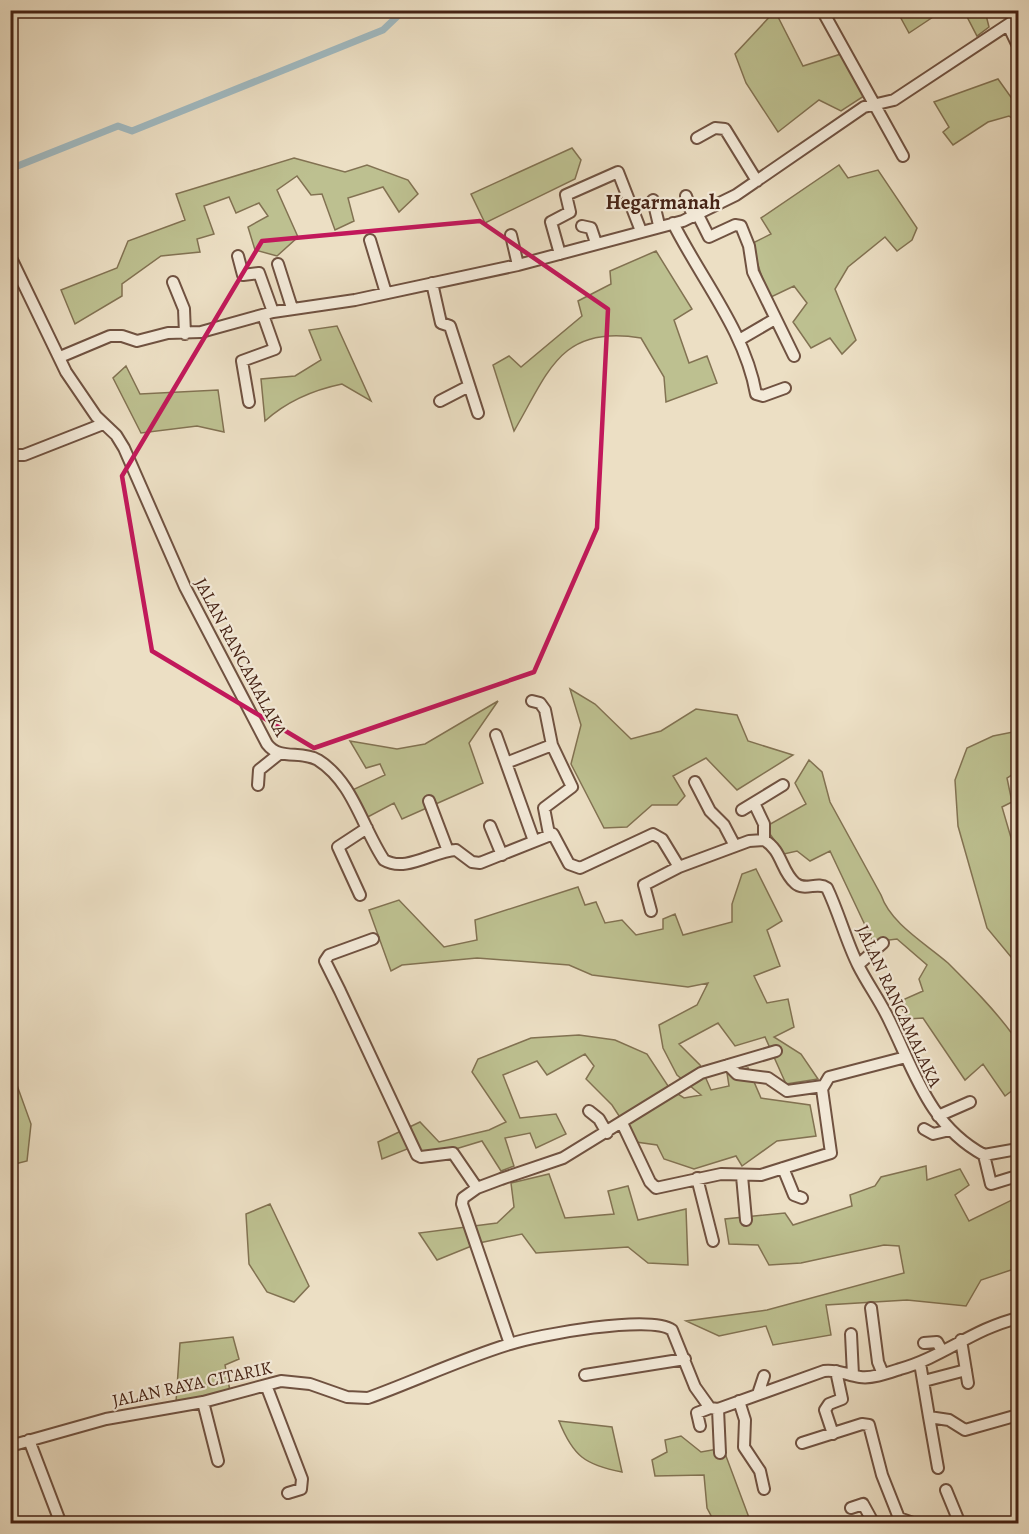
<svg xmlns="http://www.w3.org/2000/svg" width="1029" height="1534" font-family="Alegreya,serif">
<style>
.green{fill:#bdc090;stroke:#827252;stroke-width:1.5}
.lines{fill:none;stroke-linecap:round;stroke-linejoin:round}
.canal{stroke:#a0b9c0;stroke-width:7}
.minor-casing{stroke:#705241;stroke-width:14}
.minor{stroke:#f3ead9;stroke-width:10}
.marked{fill:none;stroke:#c2185b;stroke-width:4.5;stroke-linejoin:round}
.labels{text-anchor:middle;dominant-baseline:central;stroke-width:4.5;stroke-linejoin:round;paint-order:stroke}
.street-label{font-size:18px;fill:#462315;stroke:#f3ead9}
.quarter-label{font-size:21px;font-weight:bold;fill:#462315;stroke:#f3ead9}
</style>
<rect width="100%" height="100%" fill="#ecdfc4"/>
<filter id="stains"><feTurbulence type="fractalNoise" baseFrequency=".00333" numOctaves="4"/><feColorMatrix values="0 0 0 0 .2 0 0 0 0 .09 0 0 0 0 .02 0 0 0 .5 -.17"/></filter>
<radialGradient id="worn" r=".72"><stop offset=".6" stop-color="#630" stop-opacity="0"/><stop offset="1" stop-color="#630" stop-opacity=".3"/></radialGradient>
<path class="green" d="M775 11 803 66 841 54 864 96 841 111 819 100 778 132 746 83 735 54Z
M897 11H931L933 17 909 33Z
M964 11H985L989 27 977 36Z
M998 79 1018 107V123L1009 116 988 122 953 145 943 132 949 127 934 102Z
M572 148 581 160 575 179 485 223 471 194Z
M294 158 345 172 367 165 408 180 418 194 399 212 383 187 348 198 354 221 335 230 322 194 311 195 297 176 277 190 298 237 277 256 255 250 248 227 268 216 259 203 236 213 229 197 204 206 214 234 197 239 200 252 161 256 122 284V296L75 324 61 290 117 268 128 241 185 220 176 194Z
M839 165 848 178 878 170 917 228 912 240 897 251 885 237 848 267 835 289 856 340 842 354 830 338 811 348 793 322 807 303 794 286 769 298 751 244 771 234 761 218Z
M656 251 692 309 674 320 689 363 707 356 717 383 666 402 664 377 641 338C560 324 548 373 514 431L493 365 509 356 521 367 582 316 578 301 611 284 610 271Z
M337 326 371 401 342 384C313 390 287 401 265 421L261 379 295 376 321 360 309 330Z
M126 366 140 394 218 390 224 432 197 426 141 433 113 378Z
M570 689 595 704 631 739 661 731 696 709 737 715 748 741 793 755 737 790 706 758 673 776 685 796 677 805H652L627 827 604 828 571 764 581 725Z
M498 701 469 743 483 783 402 819 394 803 364 819 348 792 385 775 380 764 366 768 350 741 397 749 425 744Z
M1018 731V771L1007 778 1012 802 1002 807 1014 848H1018L1016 963 987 928 958 826 955 780 967 748 993 736Z
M809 760 822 772 830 802 881 895C891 924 925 943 948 963 971 986 994 1009 1013 1035H1018V1086L1005 1096 983 1064 965 1080 923 1018 908 1019 898 1002 923 991 919 979 927 965 897 939 873 942 830 851 810 861 797 851 784 854 765 827 806 804 795 783Z
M756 869 782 921 767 930 780 966 754 976 767 1003 788 999 794 1027 774 1037 801 1054 818 1079 786 1084 765 1037 735 1046 718 1023 679 1044 700 1065 711 1090 729 1086 727 1073 748 1068 761 1098 810 1105 816 1136 777 1141 742 1166 736 1156 694 1169 664 1159 657 1145 636 1142 612 1105 586 1079 594 1066 585 1054 547 1075 537 1061 503 1075 520 1118 556 1114 566 1134 536 1148 530 1133 505 1138 514 1166 501 1171 482 1141 426 1158 412 1147 382 1159 378 1142 420 1122 439 1142 489 1130 506 1122 472 1072 478 1059 531 1038 579 1035 615 1040 647 1054 670 1089 684 1098 701 1095 677 1075 663 1048 659 1025 697 1005 708 983 688 987 592 975 569 965 477 958 402 965 391 971 369 910 399 900 444 947 477 940 475 920 578 887 585 905 596 902 605 923 622 920 636 935 663 929V919L675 914 683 935 732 922V904L742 874Z
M14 1077 31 1124 27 1161 11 1165 10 1078Z
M926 1166 927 1180 960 1169 969 1185 955 1195 969 1221 1018 1197V1270H1011L981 1280 966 1306 907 1300 826 1305 831 1335 773 1345 766 1326 719 1336 686 1321 767 1310 904 1273 899 1246 884 1245 801 1263 769 1265 758 1245 729 1244 725 1219 785 1213 793 1225 852 1206 850 1195 875 1186 881 1177Z
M549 1174 565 1218 614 1214 608 1191 628 1186 638 1220 686 1209 688 1265 648 1263 628 1247 536 1253 522 1234 479 1243 437 1260 419 1233 497 1223 514 1207 511 1183Z
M270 1204 309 1286 294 1302 267 1292 249 1264 246 1214Z
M233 1337 239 1359 225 1365 230 1391 176 1402 180 1343Z
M559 1421 612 1427 622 1472C585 1465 573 1456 559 1421Z
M681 1436 701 1452 723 1448 751 1523H715L707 1508 704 1475 655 1476 652 1460 667 1452 665 1440Z"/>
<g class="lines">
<path class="canal" d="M10 169 118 126 132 131 383 30 404 10"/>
<defs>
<path id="minor" d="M822 10 903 156
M1008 25 1018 46
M697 138 715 128 725 129 757 181
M686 196 693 217
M653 200 659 225
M698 215 709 237 735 225 741 226 749 246 753 272 794 356
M673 223C701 279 745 331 756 394L763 396 785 388
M582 226 591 228 596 243
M511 235 518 265
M370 240 386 293
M560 254 551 222 570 212 566 195 618 172 641 231
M10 256 66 372 96 416 116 435 124 448 185 587 267 744C280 761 300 750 318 760 353 782 362 827 384 860 406 873 433 851 456 850L472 862 480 863 553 834 569 864 580 868 653 834 662 839 679 867 749 841 764 840C782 850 781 871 795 883 805 892 817 881 827 888 839 913 846 941 858 965 868 985 881 1002 890 1022 915 1073 930 1126 984 1155L1018 1149
M238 256 243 275 259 273 273 312
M278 264 292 308
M173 282 184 309 185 334
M432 283 441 323 450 326 478 413
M739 340 775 319
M60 357 110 336H122L137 341 168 333 201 332 273 312 355 300 518 265 683 221 736 195 864 107 894 100 1018 18
M440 401 469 386
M249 402 242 361 275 349 263 315
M10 455H24L103 424
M532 701 540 703 545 710 552 745 572 787 544 808 549 834
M496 735 534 841
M506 763 552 745
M695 782 710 811 724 825 735 846
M258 785 259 770 279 754
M429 801 448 851
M754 803 764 824V840
M742 810 783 785
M490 826 502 855
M360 895 338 847 367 828
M651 911 644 885 679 867
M373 939 329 955 325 961 340 991 417 1155 421 1157 453 1153 477 1188
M858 965 883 943
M728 1065 737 1074 768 1078 787 1091 823 1086
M589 1111 599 1119 607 1133
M938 1116 970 1102
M622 1123 650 1182 656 1188 721 1174 761 1175 831 1153 822 1089 829 1077 906 1057
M924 1129 933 1134 950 1130
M984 1155 991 1184 1017 1176
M783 1168 794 1195 802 1198
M742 1176 746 1220
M697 1178 713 1241
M871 1308 878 1362 883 1374
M851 1334 853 1375
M961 1340 968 1383
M924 1343 937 1342 942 1351
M510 1344 462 1204 463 1198 477 1188 501 1179 563 1158 701 1073 776 1051
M920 1363 929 1417 949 1420 965 1430 1018 1415
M585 1375 685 1359
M924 1381 966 1370
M266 1385 302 1479 301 1489 288 1493
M758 1394 764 1376
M739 1401 745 1420 744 1447 760 1471 764 1489
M203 1402 218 1461
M718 1409 720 1453
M929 1417 938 1468
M700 1426 697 1413 710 1408
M833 1434 825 1410 829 1404 842 1399 836 1371
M29 1440 61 1524
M802 1443 862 1424 869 1425 882 1475 899 1518 916 1524
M10 1446 106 1419 203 1402 281 1381 310 1384 347 1397 368 1398C415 1381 461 1359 510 1344 537 1335 651 1314 672 1330L695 1387 710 1408 718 1409 824 1371C837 1369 847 1375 860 1377 872 1379 888 1373 900 1369 943 1357 973 1329 1018 1318
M946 1490 960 1524
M851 1508 863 1504 874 1524"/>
</defs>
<use href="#minor" class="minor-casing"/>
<use href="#minor" class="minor"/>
</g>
<path class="marked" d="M480 221 608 309 597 528 534 672 314 748 152 651 122 476 262 241Z"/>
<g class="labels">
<g class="street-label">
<text transform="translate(241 657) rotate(62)">JALAN RANCAMALAKA</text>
<text transform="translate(899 1006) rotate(65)">JALAN RANCAMALAKA</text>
<text transform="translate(192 1384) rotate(-12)">JALAN RAYA CITARIK</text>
</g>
<g class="quarter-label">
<text x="663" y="202">Hegarmanah</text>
</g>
</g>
<rect width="1029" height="1534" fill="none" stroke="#ecdfc4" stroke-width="36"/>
<rect x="12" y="12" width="1005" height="1510" fill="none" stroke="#462315" stroke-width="3"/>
<rect x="18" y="18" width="993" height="1498" fill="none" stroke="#462315" stroke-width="1.5"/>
<rect width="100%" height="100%" filter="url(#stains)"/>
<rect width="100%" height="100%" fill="url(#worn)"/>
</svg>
